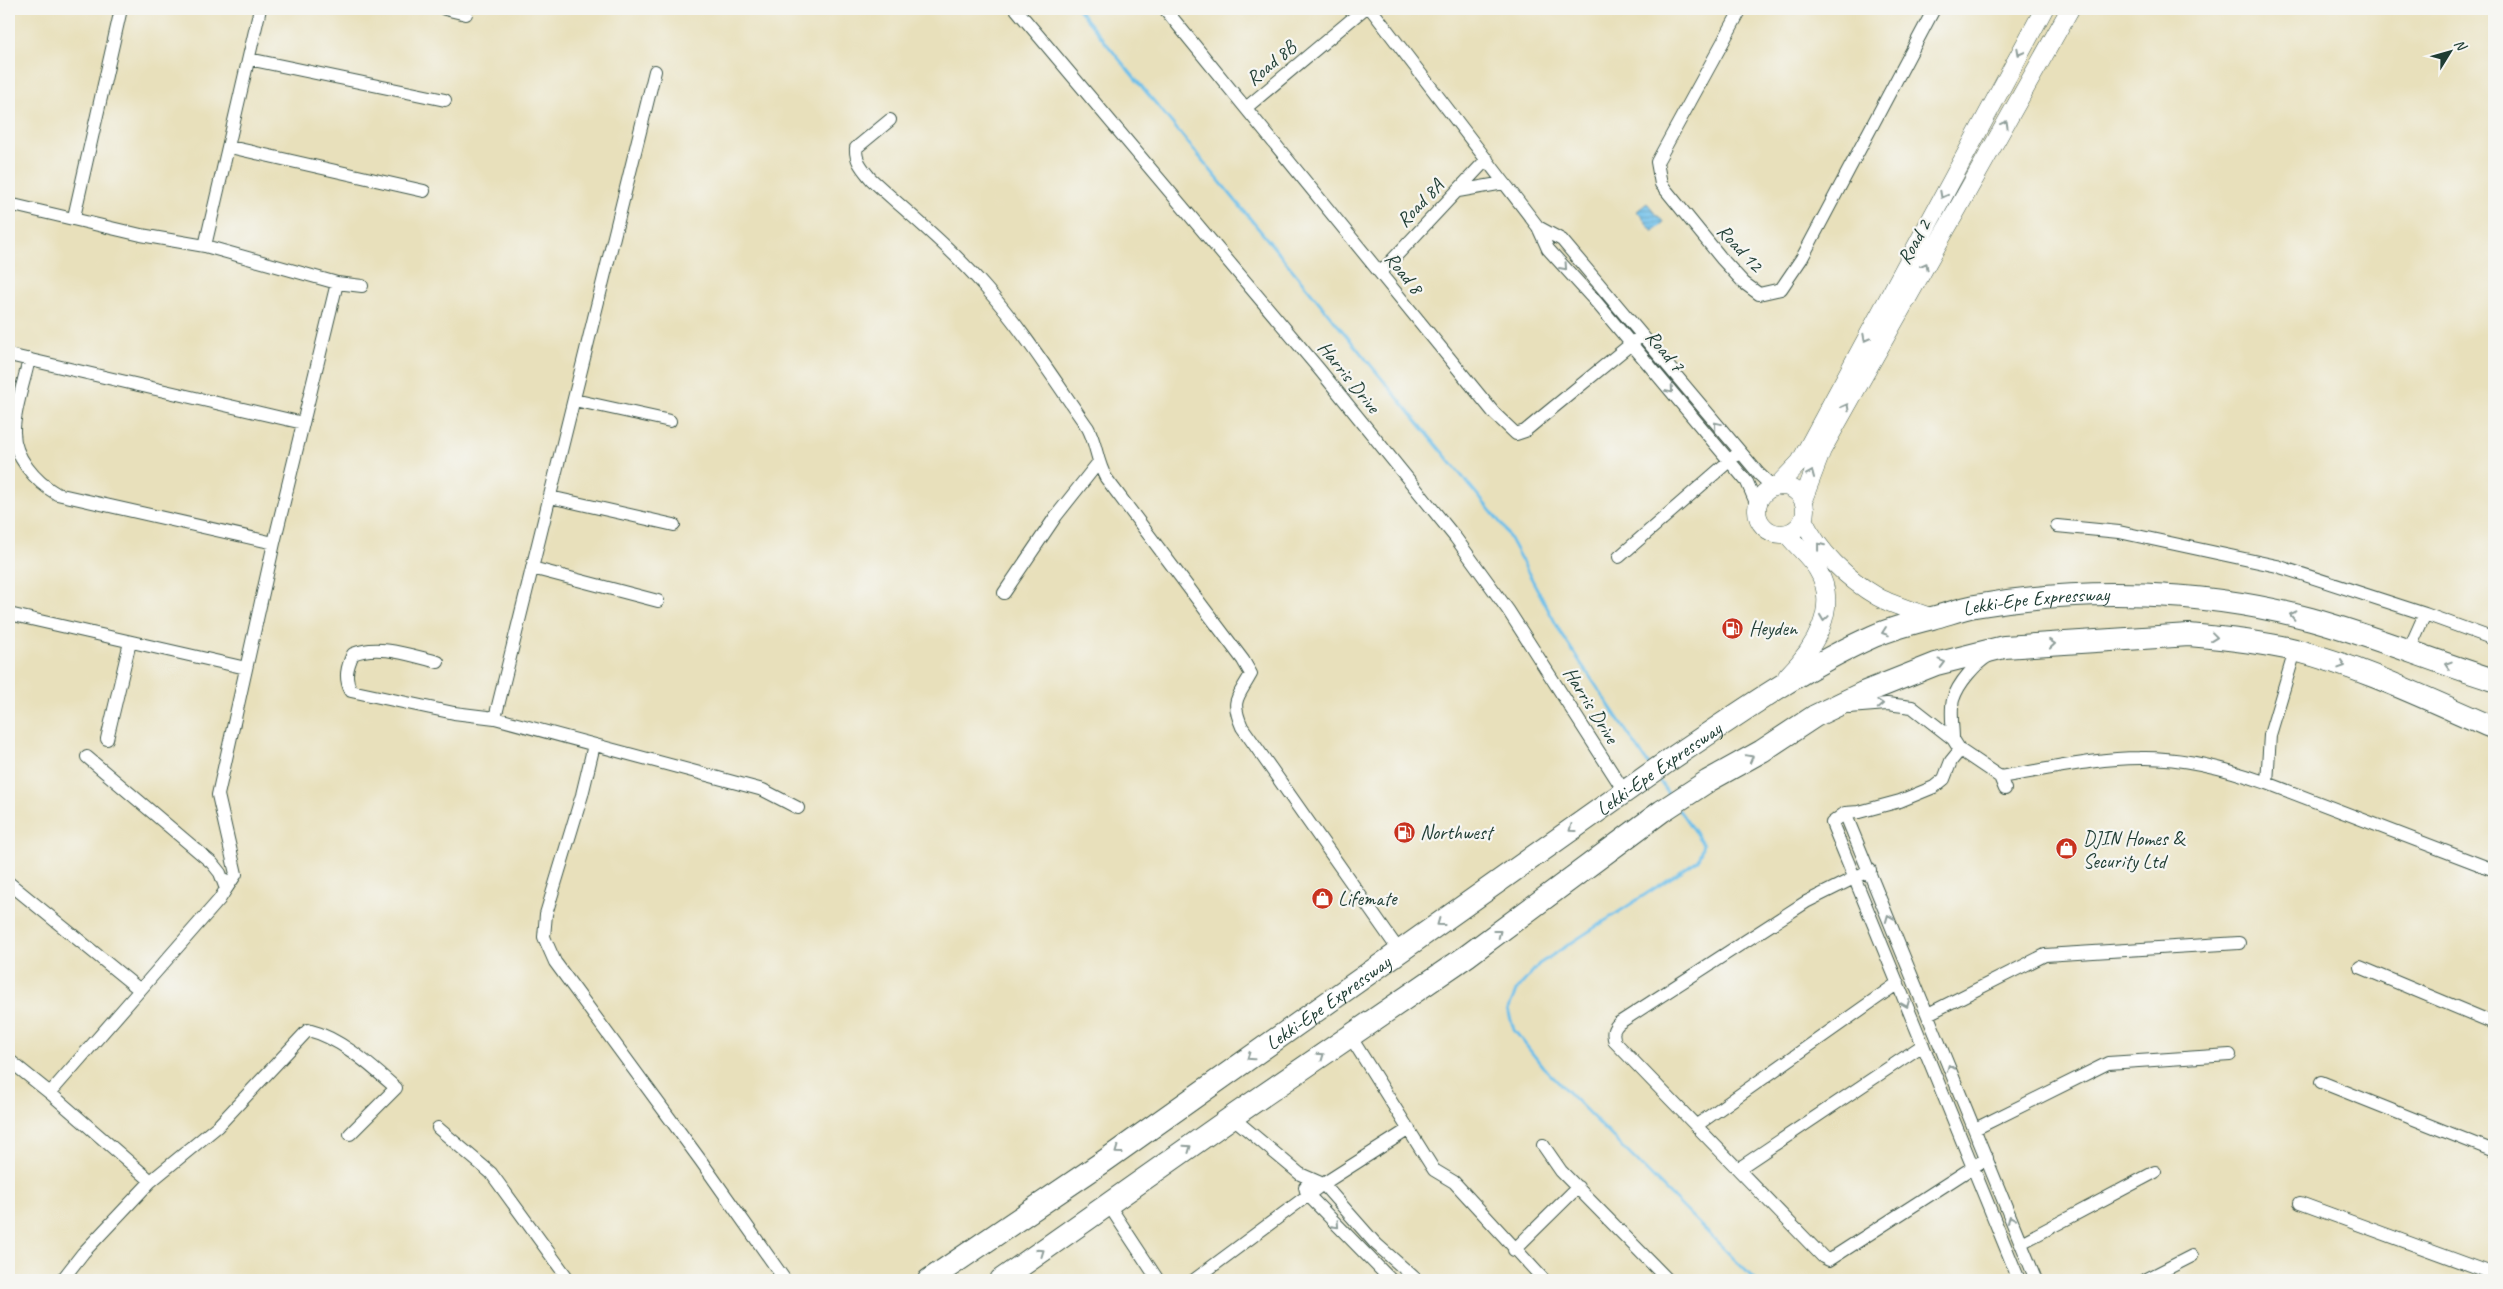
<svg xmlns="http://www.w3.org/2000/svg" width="2503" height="1289" font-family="Caveat,sans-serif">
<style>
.water{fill:url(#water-rules);stroke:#477e8f}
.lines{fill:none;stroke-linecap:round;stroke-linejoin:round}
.stream{stroke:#6fc0ea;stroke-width:3}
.street-casing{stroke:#3d5548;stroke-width:14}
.secondary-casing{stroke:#3d5548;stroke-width:19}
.highway-casing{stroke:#3d5548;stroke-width:24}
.street{stroke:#fff;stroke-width:12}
.secondary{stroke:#fff;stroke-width:18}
.highway{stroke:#fff;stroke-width:22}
.oneway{stroke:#8f9e9a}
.labels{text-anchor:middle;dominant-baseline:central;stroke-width:4.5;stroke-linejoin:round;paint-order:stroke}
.street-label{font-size:20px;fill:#1f3d34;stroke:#f6f6f2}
.poi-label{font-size:20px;fill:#1f3d34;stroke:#f6f6f2;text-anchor:start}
</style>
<defs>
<pattern id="water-rules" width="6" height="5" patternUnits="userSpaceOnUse" patternTransform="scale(1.25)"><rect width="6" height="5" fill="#6fc0ea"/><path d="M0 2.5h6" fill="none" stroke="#5b9dbe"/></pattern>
</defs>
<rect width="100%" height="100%" fill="#f6f6f2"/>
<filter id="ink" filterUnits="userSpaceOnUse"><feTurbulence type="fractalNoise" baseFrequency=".02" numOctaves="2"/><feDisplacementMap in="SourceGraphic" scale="10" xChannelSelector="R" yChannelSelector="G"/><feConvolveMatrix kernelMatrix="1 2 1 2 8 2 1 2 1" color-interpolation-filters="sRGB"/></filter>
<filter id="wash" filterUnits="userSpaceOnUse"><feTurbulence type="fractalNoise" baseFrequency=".0096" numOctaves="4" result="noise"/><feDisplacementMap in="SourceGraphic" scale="20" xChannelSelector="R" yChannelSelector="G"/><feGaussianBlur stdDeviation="1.12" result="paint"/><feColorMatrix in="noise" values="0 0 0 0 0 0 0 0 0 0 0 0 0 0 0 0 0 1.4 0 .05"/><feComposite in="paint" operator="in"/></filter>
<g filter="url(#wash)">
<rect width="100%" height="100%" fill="#e8e0bb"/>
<path class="water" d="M1647 203 1664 223 1653 232 1637 211Z"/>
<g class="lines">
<path class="stream" d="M1078 9 1503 526 1562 635 1649 765
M1658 779 1670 796
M1679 810 1703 844 1698 860 1539 964 1516 991 1508 1010 1514 1030 1543 1067 1755 1280"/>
</g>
</g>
<g filter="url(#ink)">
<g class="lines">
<defs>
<path id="street" d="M445 9 466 14
M1016 9 1319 369 1455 537 1508 610 1624 791
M1165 9 1494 413 1516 434 1525 431 1543 416 1642 335
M1371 9 1538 227 1548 249 1597 303 1747 482 1757 505
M1741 9 1657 162 1661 184 1722 259 1744 283 1759 294 1781 289 1802 258 1934 9
M249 59 445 100
M1247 107 1364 9
M890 120 856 148C855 161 863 169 871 179 909 214 951 248 985 287 1023 330 1055 381 1088 428 1097 445 1096 460 1106 478L1243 660 1251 674C1238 698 1230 699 1242 727L1400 952
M230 147 424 191
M1458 191 1504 183
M9 204 141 235 205 246 337 283 362 286
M74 217 121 9
M1538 227 1562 240 1759 474 1773 487
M205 246 260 9
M1380 273 1487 159
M9 355 303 423
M29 359C25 379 14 410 14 430 13 457 36 482 57 494L274 543
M574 400 670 421
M550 497 674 525
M2057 526 2119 532 2277 566 2425 614 2494 639
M1619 557 1736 455
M532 568 658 601
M1004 593 1056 516 1098 463
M9 614 246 668
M2295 651 2270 735 2267 783 2494 870
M2408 652 2425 614
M438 662C412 656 379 643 353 654 347 667 344 678 351 691L454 713 495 718 763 790 798 808
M1849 707 1887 704 1912 707 1953 739 1960 750 2000 777 2005 789
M495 718 655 71
M107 739 130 642
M1953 739C1953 727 1950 711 1953 700 1958 683 1976 663 1990 655
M594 745 582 795 546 914 544 937 555 962 701 1161 785 1280
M1960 750 1951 761 1944 779 1934 787 1900 801 1859 812 1845 813 1832 823 2019 1280
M87 757 212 863 220 873 226 889 219 900 140 990
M2000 777C2046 770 2094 758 2140 758 2183 757 2228 769 2267 783
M1845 813 2036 1280
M1870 870 1806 902 1619 1023C1613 1029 1612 1033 1615 1042L1823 1257 1829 1260 1987 1158
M9 883 140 990 50 1093
M226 889 236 874 218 795 274 543 337 283
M2360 967 2494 1023
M1928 1014 2045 955 2239 943
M1350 1036 1434 1170 1454 1182 1544 1280
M9 1060 50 1093 151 1181 83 1253 62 1280
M2321 1082 2494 1151
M1232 1117 1300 1174 1323 1184 1375 1243 1417 1280
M1697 1125 1898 983
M438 1128 491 1173 569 1280
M1975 1129 2108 1063 2230 1055
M1543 1145 1561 1171 1668 1280
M1738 1169 1923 1045
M151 1181 218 1126 308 1030C341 1038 371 1066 396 1088L350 1134
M1305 1187 1307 1194 1391 1280
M2300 1203 2494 1274
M1108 1204 1158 1280
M2021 1243 2155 1172
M1514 1250 1578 1187
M1194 1280 1323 1184 1409 1129
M2145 1280 2192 1256"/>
<path id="secondary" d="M1757 510a24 24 0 1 1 48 0a24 24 0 1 1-48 0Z
M1777 486 1800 462 2044 9
M1803 500 1822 450 2070 9
M1803 519C1818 551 1847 579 1878 597 1894 606 1915 611 1933 618
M1787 676C1814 649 1841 607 1817 569 1809 556 1796 546 1787 534"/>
<g id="highway">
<path id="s1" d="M929 1280 1103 1162 1671 759C1736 715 1802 668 1874 636 1893 628 1912 623 1932 618 1947 614 1960 609 1975 606 2085 587 2203 590 2311 619 2373 636 2433 661 2494 680"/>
<path d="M1001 1280 1232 1117 1467 956 1662 811 1708 781 1762 751 1815 716 1863 693 1936 664 2004 647 2189 635C2224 638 2261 642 2295 650 2364 668 2429 700 2494 728"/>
</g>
</defs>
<use href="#street" class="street-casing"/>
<use href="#secondary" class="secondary-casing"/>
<use href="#highway" class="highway-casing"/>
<use href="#street" class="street"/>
<use href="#secondary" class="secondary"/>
<use href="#highway" class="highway"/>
</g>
<defs><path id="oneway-chevron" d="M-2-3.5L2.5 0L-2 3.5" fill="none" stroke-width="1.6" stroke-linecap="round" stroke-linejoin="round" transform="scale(1.25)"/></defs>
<g class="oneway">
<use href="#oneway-chevron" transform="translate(2020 52) rotate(118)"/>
<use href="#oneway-chevron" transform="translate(2005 124) rotate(-61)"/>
<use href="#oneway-chevron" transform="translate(1943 195) rotate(118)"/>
<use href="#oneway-chevron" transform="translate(1925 266) rotate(-61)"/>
<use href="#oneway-chevron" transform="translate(1564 267) rotate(48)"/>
<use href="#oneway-chevron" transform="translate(1866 338) rotate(118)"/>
<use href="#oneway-chevron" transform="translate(1670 390) rotate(50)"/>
<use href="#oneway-chevron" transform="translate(1846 407) rotate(-61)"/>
<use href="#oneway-chevron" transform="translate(1717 425) rotate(-130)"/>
<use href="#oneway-chevron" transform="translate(1811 474) rotate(-67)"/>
<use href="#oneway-chevron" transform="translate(1820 546) rotate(-128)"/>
<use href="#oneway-chevron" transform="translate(2293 615) rotate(-167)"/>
<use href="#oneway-chevron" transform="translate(1824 618) rotate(98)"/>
<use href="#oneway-chevron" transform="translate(1885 632) rotate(161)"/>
<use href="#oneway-chevron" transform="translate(2214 637) rotate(7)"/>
<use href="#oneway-chevron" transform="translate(2052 644) rotate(-5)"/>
<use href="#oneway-chevron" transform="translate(1942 663) rotate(-15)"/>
<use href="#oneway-chevron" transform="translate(2342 665) rotate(18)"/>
<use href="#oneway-chevron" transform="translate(2448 665) rotate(-162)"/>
<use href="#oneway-chevron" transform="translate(1880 704) rotate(-3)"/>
<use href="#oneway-chevron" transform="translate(1750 758) rotate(-28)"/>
<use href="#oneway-chevron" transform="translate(1572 829) rotate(144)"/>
<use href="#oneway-chevron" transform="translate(1889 918) rotate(-112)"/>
<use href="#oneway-chevron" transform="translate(1440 923) rotate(144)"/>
<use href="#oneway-chevron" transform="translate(1498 933) rotate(-37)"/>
<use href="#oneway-chevron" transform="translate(1906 1004) rotate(68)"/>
<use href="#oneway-chevron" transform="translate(1321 1056) rotate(-35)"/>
<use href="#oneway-chevron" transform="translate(1250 1057) rotate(145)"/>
<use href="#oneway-chevron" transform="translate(1950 1068) rotate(-112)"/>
<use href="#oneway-chevron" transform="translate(1188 1148) rotate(-35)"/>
<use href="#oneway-chevron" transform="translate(1118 1151) rotate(144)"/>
<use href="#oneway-chevron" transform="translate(2011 1219) rotate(-112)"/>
<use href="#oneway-chevron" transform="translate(1336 1225) rotate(47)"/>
<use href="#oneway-chevron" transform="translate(1041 1252) rotate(-35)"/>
</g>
</g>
<defs>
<symbol id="fuel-disc" viewBox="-11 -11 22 22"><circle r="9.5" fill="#c8321e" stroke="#f6f6f2"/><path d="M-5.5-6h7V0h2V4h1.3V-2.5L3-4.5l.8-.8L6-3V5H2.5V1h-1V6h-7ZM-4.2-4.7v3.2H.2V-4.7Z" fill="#fff"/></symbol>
<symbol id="shop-disc" viewBox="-11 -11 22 22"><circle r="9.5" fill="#c8321e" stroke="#f6f6f2"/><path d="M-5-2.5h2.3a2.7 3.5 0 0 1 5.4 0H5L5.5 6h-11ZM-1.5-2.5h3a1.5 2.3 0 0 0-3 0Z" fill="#fff"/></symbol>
</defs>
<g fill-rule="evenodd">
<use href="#fuel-disc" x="1720" y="616" width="25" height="25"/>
<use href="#fuel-disc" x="1392" y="820" width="25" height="25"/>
<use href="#shop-disc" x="2054" y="836" width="25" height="25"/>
<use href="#shop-disc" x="1310" y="886" width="25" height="25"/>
</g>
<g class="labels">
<g class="street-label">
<text transform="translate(1271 63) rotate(-40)">Road 8B</text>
<text transform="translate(1420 203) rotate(-46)">Road 8A</text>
<text transform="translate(1914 242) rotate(-61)">Road 2</text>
<text transform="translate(1740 248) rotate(47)">Road 12</text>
<text transform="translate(1404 273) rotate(51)">Road 8</text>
<text transform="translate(1665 351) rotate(50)">Road 7</text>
<text transform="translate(1349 377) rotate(51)">Harris Drive</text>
<text stroke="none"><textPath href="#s1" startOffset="1311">Lekki-Epe Expressway</textPath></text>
<text transform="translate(1591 705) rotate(58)">Harris Drive</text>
<text stroke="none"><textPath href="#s1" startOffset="891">Lekki-Epe Expressway</textPath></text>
<text stroke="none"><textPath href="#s1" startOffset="486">Lekki-Epe Expressway</textPath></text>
</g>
<g class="poi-label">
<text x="1749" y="628">Heyden</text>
<text x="1420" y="832">Northwest</text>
<text x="2083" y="838">DJIN Homes &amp;<tspan x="2083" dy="23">Security Ltd</tspan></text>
<text x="1338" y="898">Lifemate</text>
</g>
</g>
<rect width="2503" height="1289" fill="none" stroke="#f6f6f2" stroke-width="30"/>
<g transform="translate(2450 52) rotate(53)" stroke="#f6f6f2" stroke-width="4" paint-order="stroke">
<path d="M0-4L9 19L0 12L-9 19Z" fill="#1f3d34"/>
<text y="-8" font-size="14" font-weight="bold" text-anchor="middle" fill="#1f3d34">N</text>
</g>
</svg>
